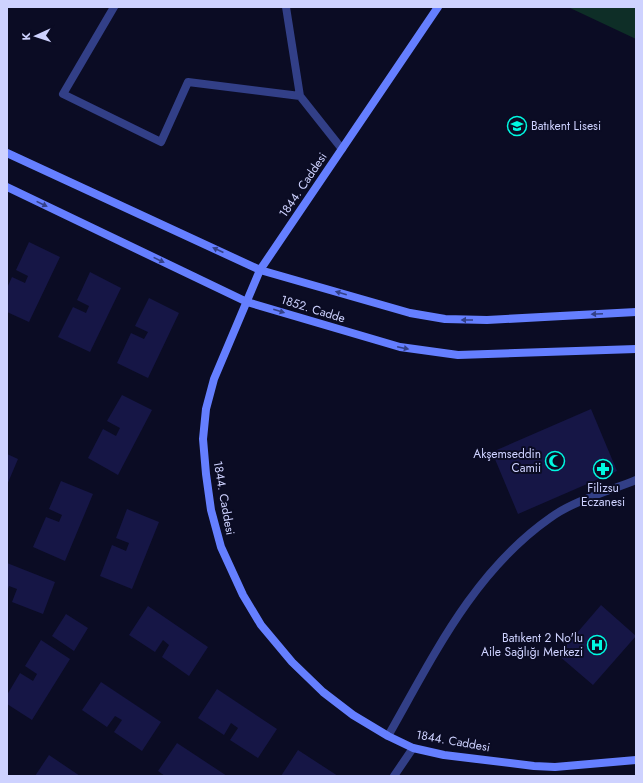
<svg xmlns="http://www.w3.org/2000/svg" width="643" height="783" font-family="Jost,sans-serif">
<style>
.green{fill:#0e2e27}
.building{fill:#161646}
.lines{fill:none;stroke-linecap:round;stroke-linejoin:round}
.street{stroke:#323f87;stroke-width:8}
.secondary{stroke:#657fff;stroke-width:8}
.oneway{fill:#334087}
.labels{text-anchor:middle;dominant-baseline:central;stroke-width:4;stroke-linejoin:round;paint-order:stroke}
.poi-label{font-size:12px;fill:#ced2ff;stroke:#0b0c24;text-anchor:end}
.street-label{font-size:12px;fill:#ced2ff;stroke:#0b0c24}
</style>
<rect width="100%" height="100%" fill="#0b0c24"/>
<path class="green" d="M568 7H636V39Z"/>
<path class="building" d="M29 242 60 257 29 322 7 312V288L12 277 25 283 28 276 16 270Z
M90 272 121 288 90 352 58 337 73 307 86 313 89 306 77 300Z
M149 298 179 313 148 378 117 363 131 333 144 339 148 332 135 326Z
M122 395 152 410 118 475 88 458 103 429 116 436 120 428 107 421Z
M591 409 617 471 518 514 492 452Z
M7 454 18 459 7 485Z
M61 481 93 494 65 561 33 547 46 517 59 522 62 515 49 509Z
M127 509 159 522 132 589 100 576 112 545 126 551 129 543 116 538Z
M7 563 55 582 43 614 12 602 17 589 9 586 7 592Z
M601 605 636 636 593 685 558 655Z
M148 606 208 647 189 676 162 657 169 645 163 640 155 652 129 635Z
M66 614 88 628 74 651 52 636Z
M41 640 70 659 32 720 7 704V695L20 673 33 681 37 674 25 666Z
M101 682 161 722 142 751 114 732 122 720 115 716 107 727 82 710Z
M217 689 277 729 258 758 230 740 238 728 231 723 224 735 198 718Z
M177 743 227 776H165L158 771Z
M298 750 338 776H281Z
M49 755 80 776H35Z"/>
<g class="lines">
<path class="street" d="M114 7 63 94 161 142 188 82 300 96 342 149
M286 7 300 96
M388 736C433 657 473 572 550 518 573 501 609 491 636 480
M394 776 413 748"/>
<path class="secondary" d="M438 7 260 270 214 379 206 409 203 439 206 474 211 510 221 547 243 595 261 625 292 662 323 692 353 715 388 736 413 748 444 755 534 766 555 767 636 760
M7 153 260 270 410 313 445 319 487 320 636 312
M7 187 247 302 400 347 458 355 636 349"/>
</g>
<defs><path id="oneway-solid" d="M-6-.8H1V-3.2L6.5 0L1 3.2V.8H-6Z"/></defs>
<g class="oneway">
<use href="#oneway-solid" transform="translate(42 204) rotate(26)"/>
<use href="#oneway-solid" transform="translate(218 250) rotate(-155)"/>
<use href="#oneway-solid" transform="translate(159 260) rotate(26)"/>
<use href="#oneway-solid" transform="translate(341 293) rotate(-164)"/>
<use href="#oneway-solid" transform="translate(279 311) rotate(17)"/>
<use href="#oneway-solid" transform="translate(597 314) rotate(177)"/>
<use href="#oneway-solid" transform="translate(467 320) rotate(-180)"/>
<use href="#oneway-solid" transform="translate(403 348) rotate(12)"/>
</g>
<defs>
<symbol id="school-ring" viewBox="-11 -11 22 22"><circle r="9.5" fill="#0b0c24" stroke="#00f9e1" stroke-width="1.5"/><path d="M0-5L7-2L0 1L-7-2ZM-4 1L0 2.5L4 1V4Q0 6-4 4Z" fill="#00f9e1"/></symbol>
<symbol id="mosque-ring" viewBox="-11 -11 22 22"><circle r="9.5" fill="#0b0c24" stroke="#00f9e1" stroke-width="1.5"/><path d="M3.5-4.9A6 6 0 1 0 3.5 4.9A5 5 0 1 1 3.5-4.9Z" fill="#00f9e1"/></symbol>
<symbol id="pharmacy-ring" viewBox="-11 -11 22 22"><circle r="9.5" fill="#0b0c24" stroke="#00f9e1" stroke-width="1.5"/><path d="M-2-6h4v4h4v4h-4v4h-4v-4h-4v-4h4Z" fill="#00f9e1"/></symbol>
<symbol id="hospital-ring" viewBox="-11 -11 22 22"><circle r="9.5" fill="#0b0c24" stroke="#00f9e1" stroke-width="1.5"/><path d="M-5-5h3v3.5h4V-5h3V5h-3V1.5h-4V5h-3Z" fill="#00f9e1"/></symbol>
</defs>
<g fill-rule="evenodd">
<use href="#school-ring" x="506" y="115" width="22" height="22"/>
<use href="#mosque-ring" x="544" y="450" width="22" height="22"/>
<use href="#pharmacy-ring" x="592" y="458" width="22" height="22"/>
<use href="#hospital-ring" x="586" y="634" width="22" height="22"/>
</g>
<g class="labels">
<g class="poi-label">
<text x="531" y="126" text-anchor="start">Batıkent Lisesi</text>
<text x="541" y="454">Akşemseddin<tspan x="541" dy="14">Camii</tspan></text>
<text x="603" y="488" text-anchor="middle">Filizsu<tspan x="603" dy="14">Eczanesi</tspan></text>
<text x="583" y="638">Batıkent 2 No'lu<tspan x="583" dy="14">Aile Sağlığı Merkezi</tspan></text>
</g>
<g class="street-label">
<text transform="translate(303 185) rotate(-56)">1844. Caddesi</text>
<text transform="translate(313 309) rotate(17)">1852. Cadde</text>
<text transform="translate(224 498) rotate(80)">1844. Caddesi</text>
<text transform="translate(453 741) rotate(10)">1844. Caddesi</text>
</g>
</g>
<rect width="643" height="783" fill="none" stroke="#ced2ff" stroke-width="16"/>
<g transform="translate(36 36) rotate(267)" stroke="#0b0c24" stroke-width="3" paint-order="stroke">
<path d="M0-3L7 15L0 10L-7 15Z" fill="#ced2ff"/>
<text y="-6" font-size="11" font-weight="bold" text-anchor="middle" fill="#ced2ff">K</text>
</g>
</svg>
